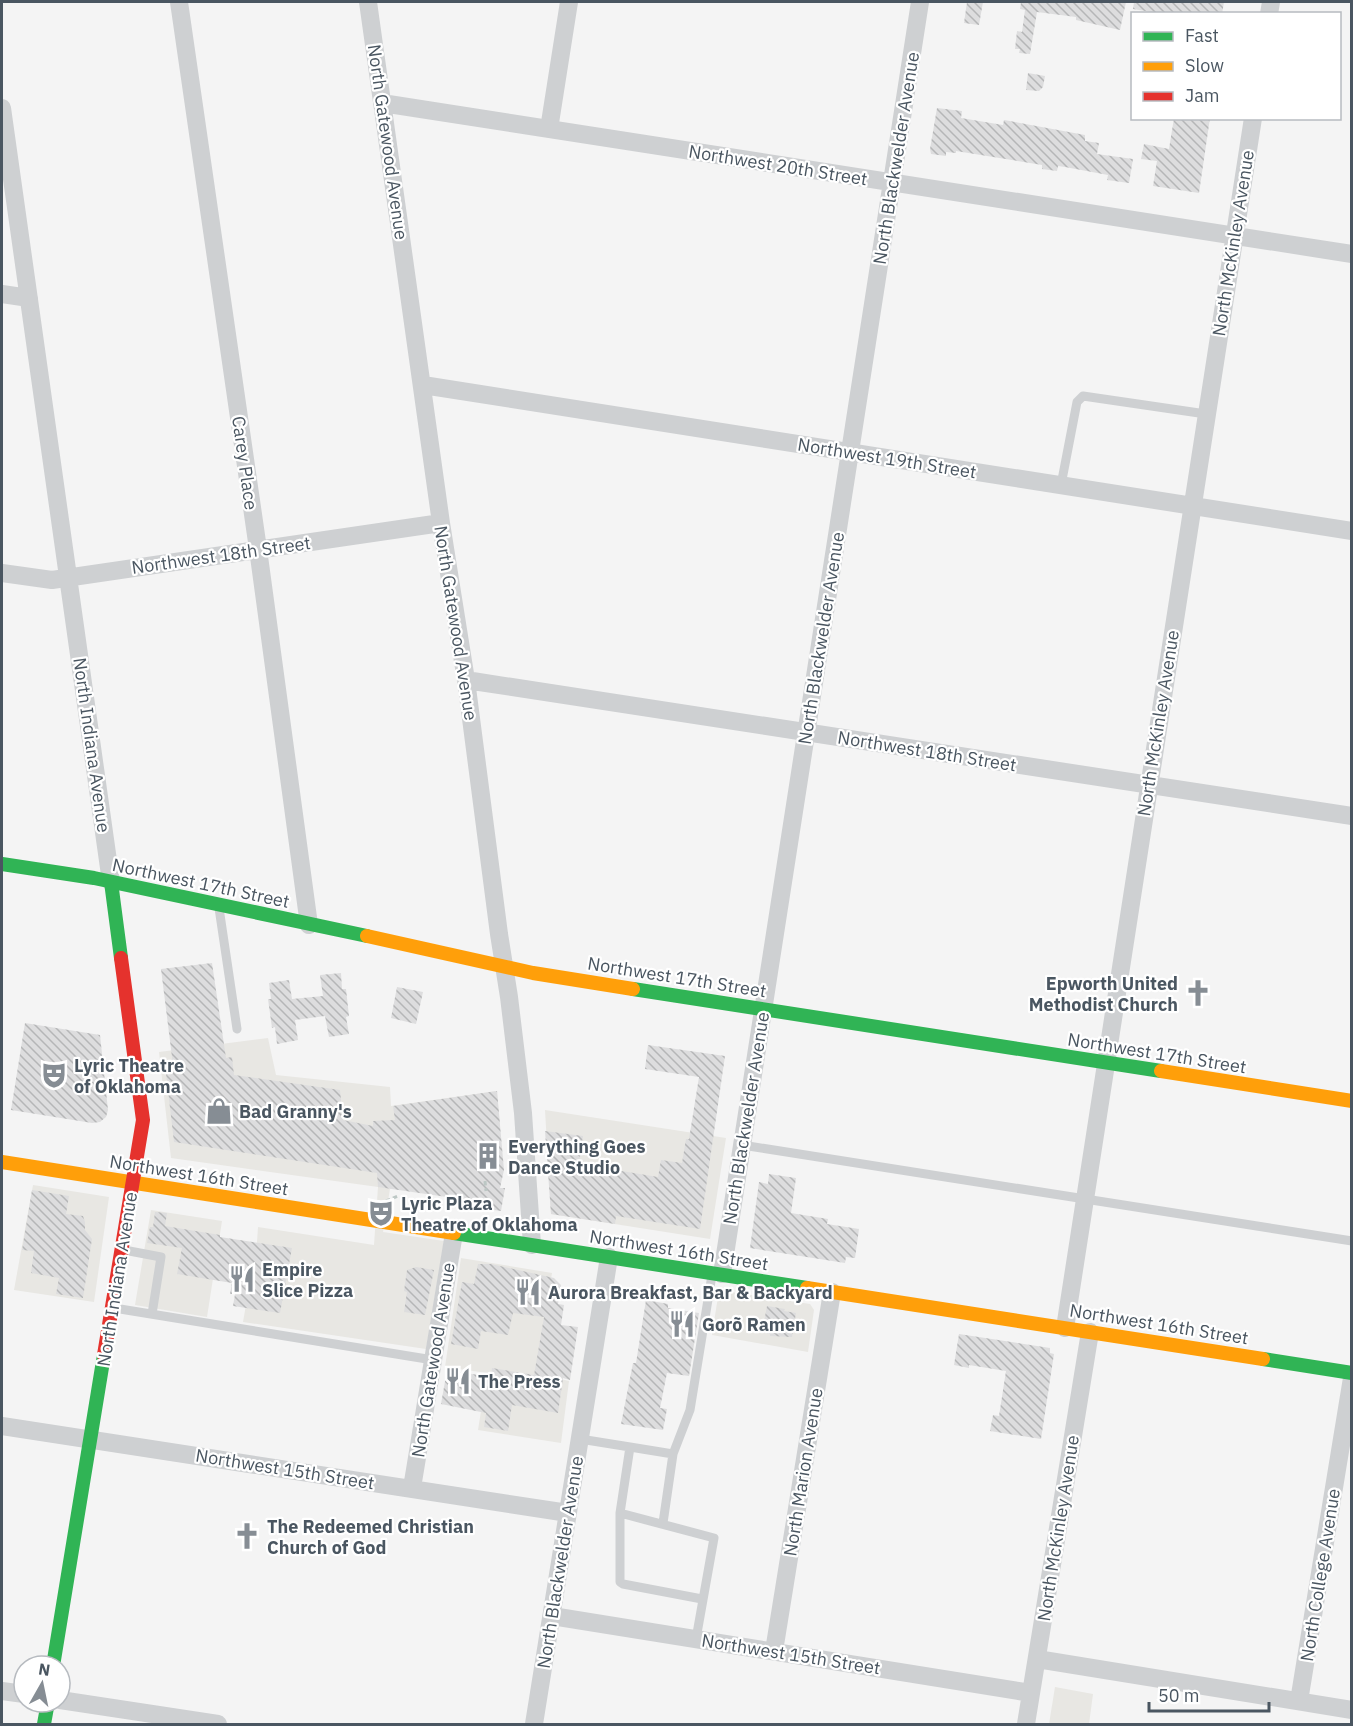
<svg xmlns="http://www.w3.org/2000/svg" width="1353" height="1726" font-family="'IBM Plex Sans',sans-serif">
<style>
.commercial{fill:#e8e7e3}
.building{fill:url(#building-back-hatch)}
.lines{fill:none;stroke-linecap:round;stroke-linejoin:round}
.path{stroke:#bcc7c4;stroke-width:3;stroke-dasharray:4.5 3;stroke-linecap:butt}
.lane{stroke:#ced0d2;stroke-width:9}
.street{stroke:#ced0d2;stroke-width:18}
.fast{stroke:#30b455;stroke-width:14}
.slow{stroke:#ff9f0a;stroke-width:14}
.jam{stroke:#e5322d;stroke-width:14}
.labels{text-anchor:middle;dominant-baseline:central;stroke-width:4.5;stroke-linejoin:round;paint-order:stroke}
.street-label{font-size:18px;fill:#4a5661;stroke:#fff}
.poi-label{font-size:18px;font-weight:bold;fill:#4a5661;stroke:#fff;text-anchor:start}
</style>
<defs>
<pattern id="building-back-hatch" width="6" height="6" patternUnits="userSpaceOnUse" patternTransform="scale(1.5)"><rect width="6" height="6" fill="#ddddde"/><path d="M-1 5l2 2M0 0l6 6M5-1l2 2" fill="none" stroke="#b5b6b7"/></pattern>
</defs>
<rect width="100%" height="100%" fill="#f4f4f4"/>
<path class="commercial" d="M268 1038 276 1075 390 1087 391 1106 497 1091 500 1128 390 1189 383 1232 444 1241 426 1349 243 1322 257 1242 258 1227 374 1245 378 1187 171 1158 159 1052Z
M545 1110 726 1138 710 1239 551 1214Z
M33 1185 109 1197 94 1302 14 1290Z
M151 1210 222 1221 207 1317 135 1305Z
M461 1258 552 1273 535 1373 569 1381 561 1443 478 1430 487 1373 445 1367Z
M719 1290 810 1304 814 1310 808 1352 712 1335Z
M1055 1687 1093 1694 1089 1724H1049Z"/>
<path class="building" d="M967 2H983L979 25 964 23Z
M1021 2H1126L1120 30 1076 20V17L1037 12 1030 54 1019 53 1020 49H1015L1017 31 1022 32 1025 10 1020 9Z
M1134 2H1224L1222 14H1163L1133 9Z
M1028 73 1045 76 1043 87 1039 91 1026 90Z
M937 108 962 111 961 118 1003 125 1004 120 1085 135V141L1099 143 1097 154 1133 159 1129 183 1107 180 1108 175 1065 167 1058 166 1057 171 1042 169V165L956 151V153L946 152V156L931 154 930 149Z
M1174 118H1210L1199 193 1153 186 1157 161 1141 159 1144 144 1169 149Z
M212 963 226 1058 232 1057 234 1075 340 1090 343 1120 373 1126V1121L395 1120 393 1106 497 1091 504 1170 500 1188H505L501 1211 480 1208 481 1202 378 1187 377 1173 174 1142 165 1065H173L161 969Z
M341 973 342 989H346L349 1016 346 1017 349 1034 329 1037 325 1016 295 1020 298 1040 277 1044 275 1027 272 1028 268 999H271L269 983 289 980 292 999 323 996 320 975Z
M397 987 423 992 416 1024 391 1018Z
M25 1023 100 1035 108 1110 106 1117 100 1122 92 1123 11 1110Z
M648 1045 725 1056 700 1229 616 1216 615 1224 551 1214 545 1131 583 1136 579 1164 658 1177 661 1160 682 1163 686 1139H689L699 1077 645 1069Z
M769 1174 796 1178 791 1213 828 1219 827 1224 859 1229 855 1258 846 1257 845 1263 750 1248 759 1182 768 1184Z
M32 1190 69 1196 66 1214 83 1216 85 1222V1230L92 1239 83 1298 56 1294 59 1278 31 1273 34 1251 22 1250Z
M155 1212 167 1213 165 1226 220 1235V1237L292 1248 280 1313 233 1306 235 1294H230L232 1283 177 1274 182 1248 147 1243 150 1227H153Z
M478 1264H491L554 1278 561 1285 558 1304 564 1305 561 1325 578 1327 570 1380 563 1378 558 1413 512 1405 508 1431 484 1427 486 1413 441 1404 447 1370 491 1377 492 1368 534 1375 544 1317 513 1313 508 1335 481 1331 478 1349 451 1344 462 1282 474 1284Z
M416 1267 434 1270 425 1315 404 1312 407 1292 404 1291 407 1270Z
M646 1300 668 1304V1308L699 1313 689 1376 667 1373 660 1408 667 1409 663 1430 621 1424 633 1363H636Z
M767 1306 785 1309 784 1311 796 1313 792 1337 770 1336V1334L762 1332Z
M959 1334 1050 1348V1353L1054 1354 1041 1439 990 1431 993 1415 999 1416 1006 1371 969 1365V1368L954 1365Z"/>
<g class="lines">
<path class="path" d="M485 1181 486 1191
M386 1201 398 1196"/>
<path class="lane" d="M1061 485 1077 402 1083 396 1206 414
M219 908 237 1029
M742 1145 1352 1241
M124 1250 161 1257 152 1314
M114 1308 433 1360
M580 1439 630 1447 620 1513 714 1538 696 1639
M630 1447 673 1454
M620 1513V1582L623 1584 702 1599
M663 1523 673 1454 690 1410 712 1275"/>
<path class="street" d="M179 2 258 549 309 925
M368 2 441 523 466 680 499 934 509 997 523 1113 532 1245
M1269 14 1271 2
M382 103 1352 254
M2 108 111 882
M549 129 569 2
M2 294 29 298
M423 385 1352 531
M2 573 52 580 441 523
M466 680 1352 816
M722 1274 920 2
M1065 1328 1253 118
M2 1426 568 1513
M412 1488 454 1233
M552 1616 1031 1693
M774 1651 832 1292
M1037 1659 1352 1710
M2 1691 24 1694
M60 1700 218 1724
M1299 1701 1352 1378
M534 1724 609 1257
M1026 1724 1090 1332"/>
<path class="fast" d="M2 864 94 878 367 936
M111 882 121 958
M633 989 1161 1071
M454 1233 807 1288
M1263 1359 1352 1373
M53 1666 104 1355
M44 1724 48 1702"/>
<path class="slow" d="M367 936 533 973 633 989
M1161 1071 1352 1101
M2 1162 454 1233
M807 1288 1263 1359"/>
<path class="jam" d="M104 1355 143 1120 121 958"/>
</g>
<defs>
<symbol id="church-bare" viewBox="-9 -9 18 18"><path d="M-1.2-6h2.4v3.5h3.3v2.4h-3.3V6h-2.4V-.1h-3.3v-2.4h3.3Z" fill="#868d94" stroke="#fff" stroke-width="2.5" paint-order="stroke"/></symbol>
<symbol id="theatre-bare" viewBox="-9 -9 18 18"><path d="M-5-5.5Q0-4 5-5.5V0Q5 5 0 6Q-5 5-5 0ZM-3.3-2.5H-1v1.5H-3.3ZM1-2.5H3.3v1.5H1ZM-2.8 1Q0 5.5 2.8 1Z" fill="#868d94" stroke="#fff" stroke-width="2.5" paint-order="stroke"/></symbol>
<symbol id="shop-bare" viewBox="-9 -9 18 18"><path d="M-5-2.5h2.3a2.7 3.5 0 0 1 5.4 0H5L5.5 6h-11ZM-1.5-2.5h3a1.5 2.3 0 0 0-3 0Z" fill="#868d94" stroke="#fff" stroke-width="2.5" paint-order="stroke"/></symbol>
<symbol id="building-bare" viewBox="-9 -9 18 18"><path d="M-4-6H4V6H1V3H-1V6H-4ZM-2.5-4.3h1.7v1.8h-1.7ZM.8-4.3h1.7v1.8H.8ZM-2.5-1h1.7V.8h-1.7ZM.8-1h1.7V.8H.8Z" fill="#868d94" stroke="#fff" stroke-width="2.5" paint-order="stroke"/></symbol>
<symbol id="restaurant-bare" viewBox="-9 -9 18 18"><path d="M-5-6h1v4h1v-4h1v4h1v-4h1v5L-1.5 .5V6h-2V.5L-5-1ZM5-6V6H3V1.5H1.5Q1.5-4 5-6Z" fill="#868d94" stroke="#fff" stroke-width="2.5" paint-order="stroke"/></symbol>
</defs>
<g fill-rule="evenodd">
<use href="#church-bare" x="1179" y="974" width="38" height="38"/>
<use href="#theatre-bare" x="35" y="1056" width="38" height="38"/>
<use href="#shop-bare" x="200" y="1092" width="38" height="38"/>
<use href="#building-bare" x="469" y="1137" width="38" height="38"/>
<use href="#theatre-bare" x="362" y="1194" width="38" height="38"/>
<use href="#restaurant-bare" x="223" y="1260" width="38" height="38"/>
<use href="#restaurant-bare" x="509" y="1273" width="38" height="38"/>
<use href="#restaurant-bare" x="663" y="1305" width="38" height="38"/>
<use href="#restaurant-bare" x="439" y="1362" width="38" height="38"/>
<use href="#church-bare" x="228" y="1517" width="38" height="38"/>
</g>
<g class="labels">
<g class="street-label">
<text transform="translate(388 142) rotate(82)">North Gatewood Avenue</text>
<text transform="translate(896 158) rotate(-81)">North Blackwelder Avenue</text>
<text transform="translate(778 165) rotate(9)">Northwest 20th Street</text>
<text transform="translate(1233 243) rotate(-81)">North McKinley Avenue</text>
<text transform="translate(887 458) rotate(9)">Northwest 19th Street</text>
<text transform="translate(245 463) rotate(82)">Carey Place</text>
<text transform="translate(221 555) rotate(-8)">Northwest 18th Street</text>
<text transform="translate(456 623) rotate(81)">North Gatewood Avenue</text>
<text transform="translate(821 638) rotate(-81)">North Blackwelder Avenue</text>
<text transform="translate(1158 723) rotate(-81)">North McKinley Avenue</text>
<text transform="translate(92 745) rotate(82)">North Indiana Avenue</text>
<text transform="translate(927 751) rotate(9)">Northwest 18th Street</text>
<text transform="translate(201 883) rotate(12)">Northwest 17th Street</text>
<text transform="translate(677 977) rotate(9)">Northwest 17th Street</text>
<text transform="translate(1157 1053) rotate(9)">Northwest 17th Street</text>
<text transform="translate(746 1118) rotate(-81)">North Blackwelder Avenue</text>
<text transform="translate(199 1175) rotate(9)">Northwest 16th Street</text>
<text transform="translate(679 1250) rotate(9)">Northwest 16th Street</text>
<text transform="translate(117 1279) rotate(-81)">North Indiana Avenue</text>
<text transform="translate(1159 1324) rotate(9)">Northwest 16th Street</text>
<text transform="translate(433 1360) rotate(-81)">North Gatewood Avenue</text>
<text transform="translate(285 1469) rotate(9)">Northwest 15th Street</text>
<text transform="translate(803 1472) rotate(-81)">North Marion Avenue</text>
<text transform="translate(1058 1528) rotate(-81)">North McKinley Avenue</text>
<text transform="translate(560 1562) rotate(-81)">North Blackwelder Avenue</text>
<text transform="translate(1320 1575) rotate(-81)">North College Avenue</text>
<text transform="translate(791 1654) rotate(9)">Northwest 15th Street</text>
</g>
<g class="poi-label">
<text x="1178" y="983" text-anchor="end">Epworth United<tspan x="1178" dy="21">Methodist Church</tspan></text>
<text x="74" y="1065">Lyric Theatre<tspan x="74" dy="21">of Oklahoma</tspan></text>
<text x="239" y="1111">Bad Granny's</text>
<text x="508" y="1146">Everything Goes<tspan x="508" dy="21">Dance Studio</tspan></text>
<text x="401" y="1203">Lyric Plaza<tspan x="401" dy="21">Theatre of Oklahoma</tspan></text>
<text x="262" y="1269">Empire<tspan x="262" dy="21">Slice Pizza</tspan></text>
<text x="548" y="1292">Aurora Breakfast, Bar &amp; Backyard</text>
<text x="702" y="1324">Gorõ Ramen</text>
<text x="478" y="1381">The Press</text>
<text x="267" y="1526">The Redeemed Christian<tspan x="267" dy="21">Church of God</tspan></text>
</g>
</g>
<rect width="1353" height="1726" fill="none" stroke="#4a5661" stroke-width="6"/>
<rect x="1131" y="12" width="210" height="108" fill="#ffffff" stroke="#b7bbc0" stroke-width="1.5"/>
<rect x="1143" y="32" width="30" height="9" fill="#30b455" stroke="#b7bbc0" stroke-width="1.5"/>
<text x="1185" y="42" font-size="18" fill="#4a5661">Fast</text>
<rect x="1143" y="62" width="30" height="9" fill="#ff9f0a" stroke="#b7bbc0" stroke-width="1.5"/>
<text x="1185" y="72" font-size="18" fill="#4a5661">Slow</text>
<rect x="1143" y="92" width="30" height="9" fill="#e5322d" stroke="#b7bbc0" stroke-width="1.5"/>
<text x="1185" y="102" font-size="18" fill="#4a5661">Jam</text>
<g transform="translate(42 1684) rotate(9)"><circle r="28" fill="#ffffff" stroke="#b7bbc0" stroke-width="1.5"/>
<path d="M0-4.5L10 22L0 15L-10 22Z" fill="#868d94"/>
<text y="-9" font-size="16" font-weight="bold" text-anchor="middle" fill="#4a5661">N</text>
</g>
<path d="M1149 1702v9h120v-9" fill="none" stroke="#4a5661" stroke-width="3"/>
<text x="1158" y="1702" font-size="18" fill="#4a5661" stroke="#ffffff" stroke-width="4.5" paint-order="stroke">50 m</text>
</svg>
